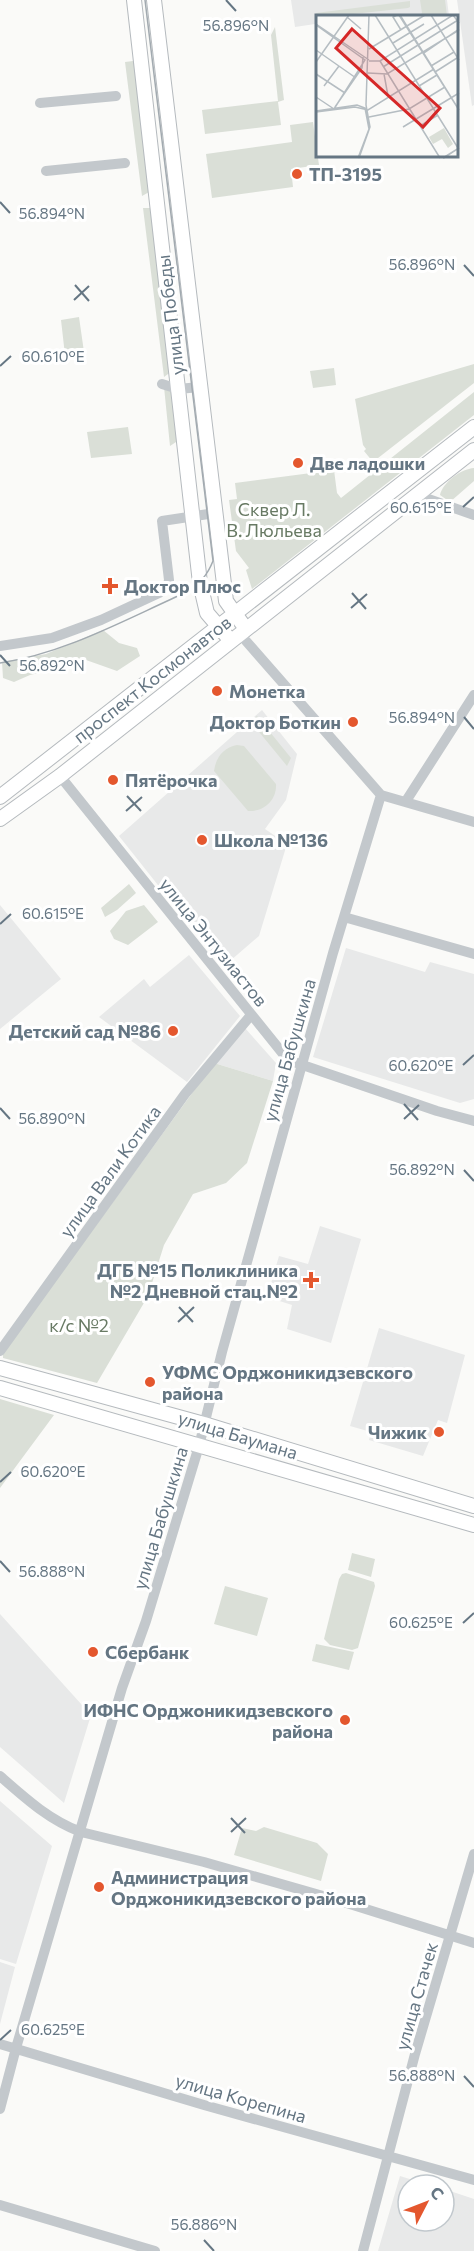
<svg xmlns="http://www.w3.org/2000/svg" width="474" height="2251" font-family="Commissioner,sans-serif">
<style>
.built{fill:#e8e9e9}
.green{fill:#dadfd7}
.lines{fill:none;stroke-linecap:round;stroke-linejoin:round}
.major-casing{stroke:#b5babe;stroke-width:16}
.minor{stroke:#c3c8cc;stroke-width:10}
.major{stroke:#fff;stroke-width:14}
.tram{stroke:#a2aab0;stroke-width:1.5}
.ticks{fill:none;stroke:#657683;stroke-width:2}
.poi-dot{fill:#e4572e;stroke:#fff;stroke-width:2}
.labels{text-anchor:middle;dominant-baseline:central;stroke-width:6;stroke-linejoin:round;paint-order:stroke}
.poi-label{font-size:18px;font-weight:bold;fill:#657683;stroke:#fff;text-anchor:start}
.street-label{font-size:18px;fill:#657683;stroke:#fff}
.park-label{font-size:18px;fill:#687a64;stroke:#fff}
.inset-road{fill:none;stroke:#b5bdc2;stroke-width:1.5}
.view{fill:#d62828;fill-opacity:0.15;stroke:#d62828;stroke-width:3}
.inset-edge{fill:none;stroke:#657683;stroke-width:3}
.ticks-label{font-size:15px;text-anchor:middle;fill:#657683;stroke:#fff;stroke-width:6;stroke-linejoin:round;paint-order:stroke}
</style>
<rect width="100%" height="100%" fill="#fafaf8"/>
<path class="built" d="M291 0H447L449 16H318V44L315 24 295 27Z
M457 0H474V105L472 106Z
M262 710 297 754 286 800 265 829 287 844 259 936 223 967 119 836Z
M0 905 61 979 0 1029Z
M346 948 425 972 430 962 474 974V1099L460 1103 313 1057Z
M189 955 240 1016 187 1082 99 1017 144 979 150 987Z
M245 1028 276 1063 273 1081 214 1063Z
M320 1226 361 1239 331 1343 287 1329 292 1305 267 1297 279 1256 308 1264Z
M379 1328 465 1355 447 1423 438 1420 423 1456 369 1440 371 1432 350 1426Z
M0 1614 91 1715 64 1803 0 1747Z
M0 1801 52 1846 16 1964 0 1959Z
M0 1962 15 1967 0 2024Z
M400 2176 429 2185H408V2221H444V2189L474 2199V2251H378Z"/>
<path class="green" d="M420 0H445L447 16H419L422 13Z
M410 1V7L408 8 317 18 316 13Z
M275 27 284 100 278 102 281 125 205 134 202 110 278 101 271 35Z
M133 61 135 62 151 191 142 196 125 62Z
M313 122 319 165 291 169 293 187 212 198 206 154 292 142 290 125Z
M143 208H152L172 371 164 377Z
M79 317 84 352 65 355 61 320Z
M474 364V383L373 462 364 451 366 449 363 445 355 399Z
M334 368 336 385 313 388 310 371Z
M164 387 174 390 179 440 170 446Z
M474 392V415L252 589 246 570 249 568 236 551 229 500 237 499 235 483 334 470 337 493 341 498Z
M128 427 132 454 91 458 87 432Z
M474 468V481L450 502 440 495C443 482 461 469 474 468Z
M103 630 119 643 137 648 140 656 117 671 86 660 63 667 30 675 14 682 3 678 2 662 46 654Z
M257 716 291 758 287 766 250 721Z
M237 745 244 746 276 784C277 800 264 812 248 811L214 771C216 757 223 748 237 745Z
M129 884 136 893 117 910 105 917 101 908Z
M144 905 158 922 128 945 114 939 110 931 126 911Z
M214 1063 273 1081 247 1163 226 1183 193 1194 164 1245 148 1296 97 1383 3 1358V1353Z
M0 1399 54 1415 0 1488Z
M352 1553 375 1559 371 1577 348 1570Z
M346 1573 374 1582 375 1586 358 1648 352 1650 330 1645 324 1639 339 1579 342 1574Z
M225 1586 268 1598 257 1636 214 1624Z
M316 1644 354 1652 349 1670 312 1661Z
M264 1827 317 1843 328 1854 321 1881 234 1855 242 1828 256 1831Z"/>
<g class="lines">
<defs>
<path id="major" d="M134 0 200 583 207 613 231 641
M154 0 224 584 226 601 246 629
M0 797 474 427
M0 819 60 776 474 450
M0 1368 204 1424 474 1506
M0 1388 474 1525"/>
</defs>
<use href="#major" class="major-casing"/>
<path class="minor" d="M40 103 116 96
M46 171 125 163
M162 384 178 389 200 387
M417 495 474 515
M246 641 381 795 474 822
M0 646 52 638 101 620 159 593 168 585 169 580 162 521 215 513
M60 776 288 1060 437 1111 474 1121
M406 801 474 695
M344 917 474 954
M0 1351 185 1094 251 1015
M0 1776C25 1798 49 1820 81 1832L204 1862 337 1900 474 1943
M0 2044 204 2105 474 2180
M0 2109 16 2048 122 1688 146 1621 199 1446 222 1352 333 953 381 795
M0 2205 155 2251
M363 2251 415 2054 474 1854"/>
<use href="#major" class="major"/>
<path class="tram" d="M0 663C66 653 126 619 187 592 200 583 207 576 213 561L145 0"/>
</g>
<path class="ticks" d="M226 0 236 11M0 202 10 213M464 265 474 276M75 285 89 301M74 300 89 286M0 366 11 356M463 507 474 497M352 593 366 609M351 608 367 594M0 655 10 666M464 717 474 729M127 796 141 811M126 811 142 797M0 924 11 914M463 1065 474 1055M404 1104 418 1120M0 1108 10 1119M404 1119 419 1105M464 1170 474 1181M179 1307 193 1322M178 1322 194 1307M0 1482 11 1472M0 1561 10 1572M463 1623 474 1613M231 1818 245 1833M231 1832 246 1818M0 2040 11 2030M464 2076 474 2087M204 2240 214 2251"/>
<g class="poi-dot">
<circle cx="297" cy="174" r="6"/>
<circle cx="298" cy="463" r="6"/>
<path d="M107 577h6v6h6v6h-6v6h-6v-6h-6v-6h6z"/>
<circle cx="217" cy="691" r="6"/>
<circle cx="353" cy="722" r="6"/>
<circle cx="113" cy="780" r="6"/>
<circle cx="202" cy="840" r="6"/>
<circle cx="173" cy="1031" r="6"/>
<path d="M308 1271h6v6h6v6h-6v6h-6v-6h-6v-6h6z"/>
<circle cx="150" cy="1382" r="6"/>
<circle cx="439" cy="1432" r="6"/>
<circle cx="93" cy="1652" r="6"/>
<circle cx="345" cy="1720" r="6"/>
<circle cx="99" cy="1887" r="6"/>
</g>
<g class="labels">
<g class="poi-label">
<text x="309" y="174">ТП-3195</text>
<text x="310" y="463">Две ладошки</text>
<text x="124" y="586">Доктор Плюс</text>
<text x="229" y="691">Монетка</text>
<text x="341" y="722" text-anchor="end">Доктор Боткин</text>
<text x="125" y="780">Пятёрочка</text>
<text x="214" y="840">Школа №136</text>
<text x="161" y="1031" text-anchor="end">Детский сад №86</text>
<text x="298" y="1270" text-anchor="end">ДГБ №15 Поликлиника<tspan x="298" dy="21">№2 Дневной стац.№2</tspan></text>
<text x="162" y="1372">УФМС Орджоникидзевского<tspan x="162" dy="21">района</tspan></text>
<text x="427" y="1432" text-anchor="end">Чижик</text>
<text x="105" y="1652">Сбербанк</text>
<text x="333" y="1710" text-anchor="end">ИФНС Орджоникидзевского<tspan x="333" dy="21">района</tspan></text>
<text x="111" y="1877">Администрация<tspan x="111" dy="21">Орджоникидзевского района</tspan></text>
</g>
<g class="street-label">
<text transform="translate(170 315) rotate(-97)">улица Победы</text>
<text transform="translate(152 679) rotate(-38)">проспект Космонавтов</text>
<text transform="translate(214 942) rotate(51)">улица Энтузиастов</text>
<text transform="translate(289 1050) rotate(-74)">улица Бабушкина</text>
<text transform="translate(110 1171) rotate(-54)">улица Вали Котика</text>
<text transform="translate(238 1435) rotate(17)">улица Баумана</text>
<text transform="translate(160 1518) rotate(-73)">улица Бабушкина</text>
<text transform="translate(416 1996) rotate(-74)">улица Стачек</text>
<text transform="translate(241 2098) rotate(16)">улица Корепина</text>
</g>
<g class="park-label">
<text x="274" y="509">Сквер Л.<tspan x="274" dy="21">В. Люльева</tspan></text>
<text x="79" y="1325">к/с №2</text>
</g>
</g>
<g transform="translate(316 15)">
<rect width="142" height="142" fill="#fafaf8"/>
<path d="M128 113 137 129 132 133 126 124 117 129 113 122Z" fill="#dadfd7"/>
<path class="inset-road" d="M59 0 142 133M81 0 77 2 85 15M83 0 143 95M84 0 143 95M115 0 143 45M31 2 45 14M0 9 53 45M0 10 49 45 18 94M77 28 108 9M53 34 109 0M0 35 40 63M108 38 143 14M53 46H64L137 0 143 8M64 46 124 143M0 47 33 0M115 51 138 37M67 52 142 5M119 57 141 43M52 58 71 59 143 15M0 59 29 78M68 59 72 81M8 71 23 51M103 71 121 60M0 82 18 94M19 92 46 53 47 42M0 96 41 90 49 93 53 114 42 143M0 97 39 92 52 95 118 54M53 102 93 94 129 72M104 111 122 100M87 112 143 78M43 143 54 112 50 90 53 0M127 143 143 133M128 143 143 133"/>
<path class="view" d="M36 14 124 93 107 112 20 33Z"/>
<rect width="142" height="142" class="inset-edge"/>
</g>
<g class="ticks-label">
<text x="236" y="31">56.896°N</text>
<text x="52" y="219">56.894°N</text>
<text x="422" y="270">56.896°N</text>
<text x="53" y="362">60.610°E</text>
<text x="421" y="513">60.615°E</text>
<text x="52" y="671">56.892°N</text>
<text x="422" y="723">56.894°N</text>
<text x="53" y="919">60.615°E</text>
<text x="421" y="1071">60.620°E</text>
<text x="52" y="1124">56.890°N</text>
<text x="422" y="1175">56.892°N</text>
<text x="53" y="1477">60.620°E</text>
<text x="52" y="1577">56.888°N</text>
<text x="421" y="1628">60.625°E</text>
<text x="53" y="2035">60.625°E</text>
<text x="422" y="2081">56.888°N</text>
<text x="204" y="2230">56.886°N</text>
</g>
<g transform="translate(426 2203) rotate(48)"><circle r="28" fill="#ffffff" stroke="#c1c8cd" stroke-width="1.5"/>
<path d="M0-4.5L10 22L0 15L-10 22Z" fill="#e4572e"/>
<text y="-9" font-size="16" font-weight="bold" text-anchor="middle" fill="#657683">С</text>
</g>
</svg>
